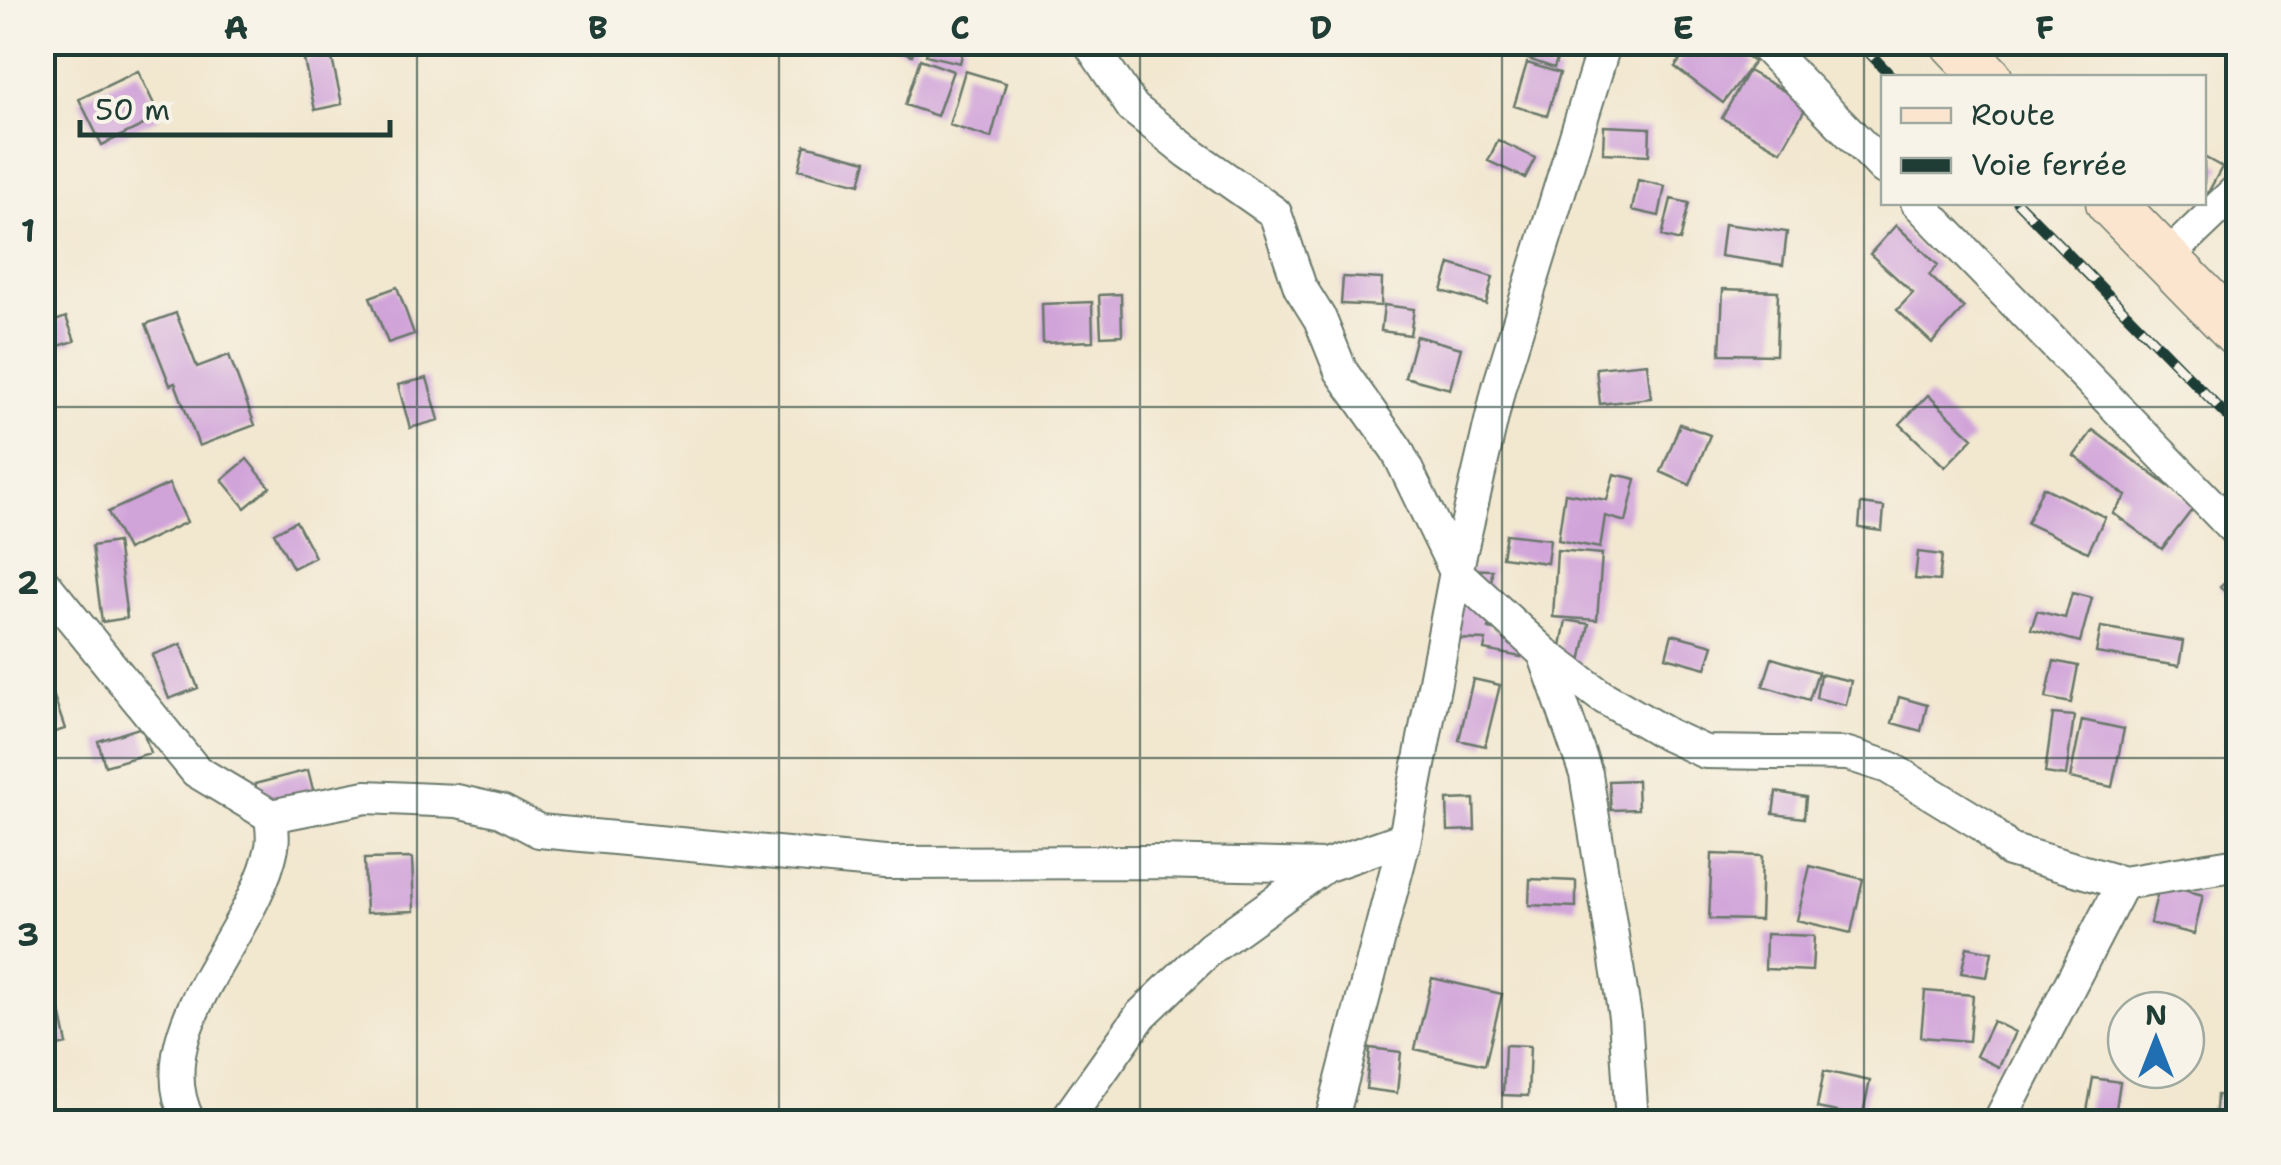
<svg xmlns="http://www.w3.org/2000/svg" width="2281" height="1165" font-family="'Shantell Sans',sans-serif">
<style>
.building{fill:#d0a3d9}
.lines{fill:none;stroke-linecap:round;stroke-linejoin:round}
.street-casing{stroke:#69786a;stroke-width:36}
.secondary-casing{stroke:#69786a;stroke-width:51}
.street{stroke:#fff;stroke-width:32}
.secondary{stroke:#fce5cf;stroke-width:48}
.rail-casing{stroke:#1f3d34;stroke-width:11}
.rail{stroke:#f7f3e8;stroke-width:8;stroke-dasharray:22;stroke-linecap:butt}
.grid{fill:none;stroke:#1f3d34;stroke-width:2.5;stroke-opacity:0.55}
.neatline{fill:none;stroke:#1f3d34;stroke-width:4}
.grid-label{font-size:32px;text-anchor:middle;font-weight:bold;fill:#1f3d34}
</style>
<rect width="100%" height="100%" fill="#f7f3e8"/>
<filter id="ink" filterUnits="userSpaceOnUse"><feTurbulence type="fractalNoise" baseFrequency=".01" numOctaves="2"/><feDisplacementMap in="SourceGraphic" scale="20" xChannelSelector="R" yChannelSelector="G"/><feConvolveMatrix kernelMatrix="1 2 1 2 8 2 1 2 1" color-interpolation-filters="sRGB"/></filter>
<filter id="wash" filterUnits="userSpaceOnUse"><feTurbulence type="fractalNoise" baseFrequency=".0048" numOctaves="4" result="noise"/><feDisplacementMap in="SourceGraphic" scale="40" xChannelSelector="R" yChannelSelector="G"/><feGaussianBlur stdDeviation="2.25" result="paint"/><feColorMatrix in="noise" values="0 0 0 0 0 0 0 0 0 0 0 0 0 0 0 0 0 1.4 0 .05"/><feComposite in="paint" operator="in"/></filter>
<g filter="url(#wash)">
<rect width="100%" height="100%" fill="#f2e7cf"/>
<g id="blocks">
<path class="building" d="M882 42H917L912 55Z
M929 42H965L960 63 926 55Z
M1520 42 1562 45 1554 68 1516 55Z
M1693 42H1728L1754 62 1723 103 1675 67Z
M331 54 342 104 315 110 304 60Z
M920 59 953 71 937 116 905 105Z
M1527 63 1560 73 1547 116 1514 106Z
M138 71 160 117 102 145 79 99Z
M965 71 1006 83 991 138 949 125Z
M1748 71 1808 104 1781 151 1722 118Z
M1604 126 1650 128 1649 155 1603 153Z
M1498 140 1535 158 1525 178 1488 161Z
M805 145 866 161 860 184 799 169Z
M2204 157 2222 167 2204 200Z
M1638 180 1665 186 1659 216 1632 210Z
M1671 199 1689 203 1680 241 1662 236Z
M1724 224 1787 232 1783 265 1720 256Z
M1896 225 1938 265 1929 275 1964 308 1932 343 1897 310 1913 293 1870 254Z
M1450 264 1493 277 1486 304 1442 291Z
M1343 277 1382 279 1381 306 1341 304Z
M397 287 414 334 388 343 370 297Z
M1723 289 1778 291 1776 355 1720 354Z
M1121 294 1122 335 1101 336 1099 295Z
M1092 302 1093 341 1043 343 1042 304Z
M1384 305 1414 309 1410 335 1381 331Z
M176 313 197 367 229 355 255 425 199 446 175 383 170 385 146 324Z
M66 317 75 341 52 348 44 325Z
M1416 336 1461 348 1450 389 1405 377Z
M1647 363 1651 398 1600 404 1596 368Z
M427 378 439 420 410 428 398 385Z
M1928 395 1973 438 1945 467 1900 424Z
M1680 424 1710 435 1690 485 1661 472Z
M2093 430 2195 506 2162 549 2113 513 2126 496 2074 456Z
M247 459 270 487 245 508 222 480Z
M1614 474 1636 479 1626 522 1605 516 1600 548 1558 540 1565 493 1607 500Z
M169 484 187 522 127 550 108 512Z
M2043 487 2105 517 2088 552 2027 523Z
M1861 504 1884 507 1882 531 1859 528Z
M296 521 315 557 293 568 274 533Z
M1506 534 1550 539 1547 563 1502 557Z
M117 542 127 618 102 622 92 546Z
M1557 550 1602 554 1597 620 1553 617Z
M1918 552 1942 555 1939 581 1915 579Z
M1458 569 1492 570 1489 629 1525 637 1521 657 1484 650 1486 640 1455 639Z
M2238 570V607L2220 586Z
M2072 593 2092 598 2080 642 2031 629 2037 611 2065 618Z
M1566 620 1589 624 1577 681 1555 677Z
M2101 627 2183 641 2179 666 2096 653Z
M1672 634 1713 645 1706 668 1666 657Z
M181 644 198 688 169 699 152 655Z
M1772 658 1818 672 1809 700 1763 686Z
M2054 661 2078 666 2071 703 2046 698Z
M1820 674 1851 681 1846 705 1816 698Z
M48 679 65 729 42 736V681Z
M1473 679 1500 685 1485 746 1459 740Z
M1899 697 1927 705 1921 731 1892 723Z
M2053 714 2074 716 2066 776 2045 773Z
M2082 720 2124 729 2112 787 2070 778Z
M142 727 150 753 105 766 98 741Z
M2238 746V773L2231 775 2227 749Z
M308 770 315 797 263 810 255 784Z
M1637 780 1638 809 1611 810 1609 781Z
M1776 792 1806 797 1804 818 1773 814Z
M1474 799 1475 830 1448 831 1447 800Z
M1712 854 1762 856 1760 920 1709 919Z
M412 858 414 911 366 913 364 859Z
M1810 866 1863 879 1851 933 1797 920Z
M1530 879 1576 881V907L1529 905Z
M2160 884 2203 895 2194 934 2150 923Z
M44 887 49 912 42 914V888Z
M1766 934 1814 936 1812 971 1765 969Z
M1967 947 1992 952 1987 977 1961 973Z
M1432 978 1502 994 1485 1065 1415 1049Z
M1925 991 1973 995 1969 1041 1921 1037Z
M57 997 67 1044 42 1049V999Z
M1993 1021 2015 1032 1999 1067 1976 1056Z
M1505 1045 1530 1046 1528 1096 1503 1095Z
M1370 1048 1401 1052 1397 1093 1366 1089Z
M1824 1071 1870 1081 1862 1117 1817 1108Z
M2093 1078 2120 1082 2114 1122H2085Z
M2217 1095 2238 1097V1122H2215Z"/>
</g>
</g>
<g filter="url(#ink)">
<use href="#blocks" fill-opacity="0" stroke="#69786a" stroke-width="2.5"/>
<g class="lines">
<defs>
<path id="street" d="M1089 42 1133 108 1188 152 1275 213 1300 287 1320 319 1341 371 1397 450 1456 572 1544 653 1601 696 1668 735 1705 752 1848 754 1888 767 1983 825 2009 850 2123 883 2238 864
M1761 42 1884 168
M1917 202 2238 533
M2165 259 2238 189
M42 581 196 771 271 816 366 797 457 801 501 811 539 831 885 863 1155 862 1325 866
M1544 653 1586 774 1625 1017 1632 1122
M189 1122C141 1030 255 936 272 847 274 837 272 826 271 816
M1065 1122 1141 1015 1211 948 1325 866 1405 838
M1331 1122 1405 838 1456 572 1499 387 1605 42
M1999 1122 2123 883"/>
<path id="secondary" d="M1954 42 1988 78
M2110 202 2238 333"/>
</defs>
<use href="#street" class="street-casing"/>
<use href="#secondary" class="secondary-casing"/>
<use href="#street" class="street"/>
<use href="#secondary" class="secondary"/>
<defs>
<path id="rail" d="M1859 42 1893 78
M2017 202 2238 427"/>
</defs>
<use href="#rail" class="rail-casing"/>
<use href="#rail" class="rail"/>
</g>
</g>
<path class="grid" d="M417 42V1122M779 42V1122M1140 42V1122M1502 42V1122M1864 42V1122M42 407H2238M42 758H2238"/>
<rect width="2281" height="1165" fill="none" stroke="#f7f3e8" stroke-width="110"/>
<rect x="1881" y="75" width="325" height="130" fill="#f7f3e8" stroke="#a1aaa0" stroke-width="2.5"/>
<rect x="1901" y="108" width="50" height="15" fill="#fce5cf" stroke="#a1aaa0" stroke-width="2.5"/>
<text x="1971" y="125" font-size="30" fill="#1f3d34">Route</text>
<rect x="1901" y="158" width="50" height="15" fill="#1f3d34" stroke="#a1aaa0" stroke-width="2.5"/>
<text x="1971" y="175" font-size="30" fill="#1f3d34">Voie ferrée</text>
<g transform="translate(2156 1040)"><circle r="48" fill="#f7f3e8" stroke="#a1aaa0" stroke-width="2.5"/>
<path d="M0-8L18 38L0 25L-18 38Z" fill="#1f6fb2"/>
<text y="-15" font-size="28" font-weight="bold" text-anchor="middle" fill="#1f3d34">N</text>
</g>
<path d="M80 120v15h310v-15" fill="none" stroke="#1f3d34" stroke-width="5"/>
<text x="95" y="120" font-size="30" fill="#1f3d34" stroke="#f7f3e8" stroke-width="8" paint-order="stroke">50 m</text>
<rect x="55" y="55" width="2171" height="1055" class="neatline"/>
<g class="grid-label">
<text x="236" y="39">A</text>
<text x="598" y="39">B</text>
<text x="960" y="39">C</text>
<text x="1321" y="39">D</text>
<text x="1683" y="39">E</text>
<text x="2045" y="39">F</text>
<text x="28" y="242">1</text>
<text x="28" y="594">2</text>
<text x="28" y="946">3</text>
</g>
</svg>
